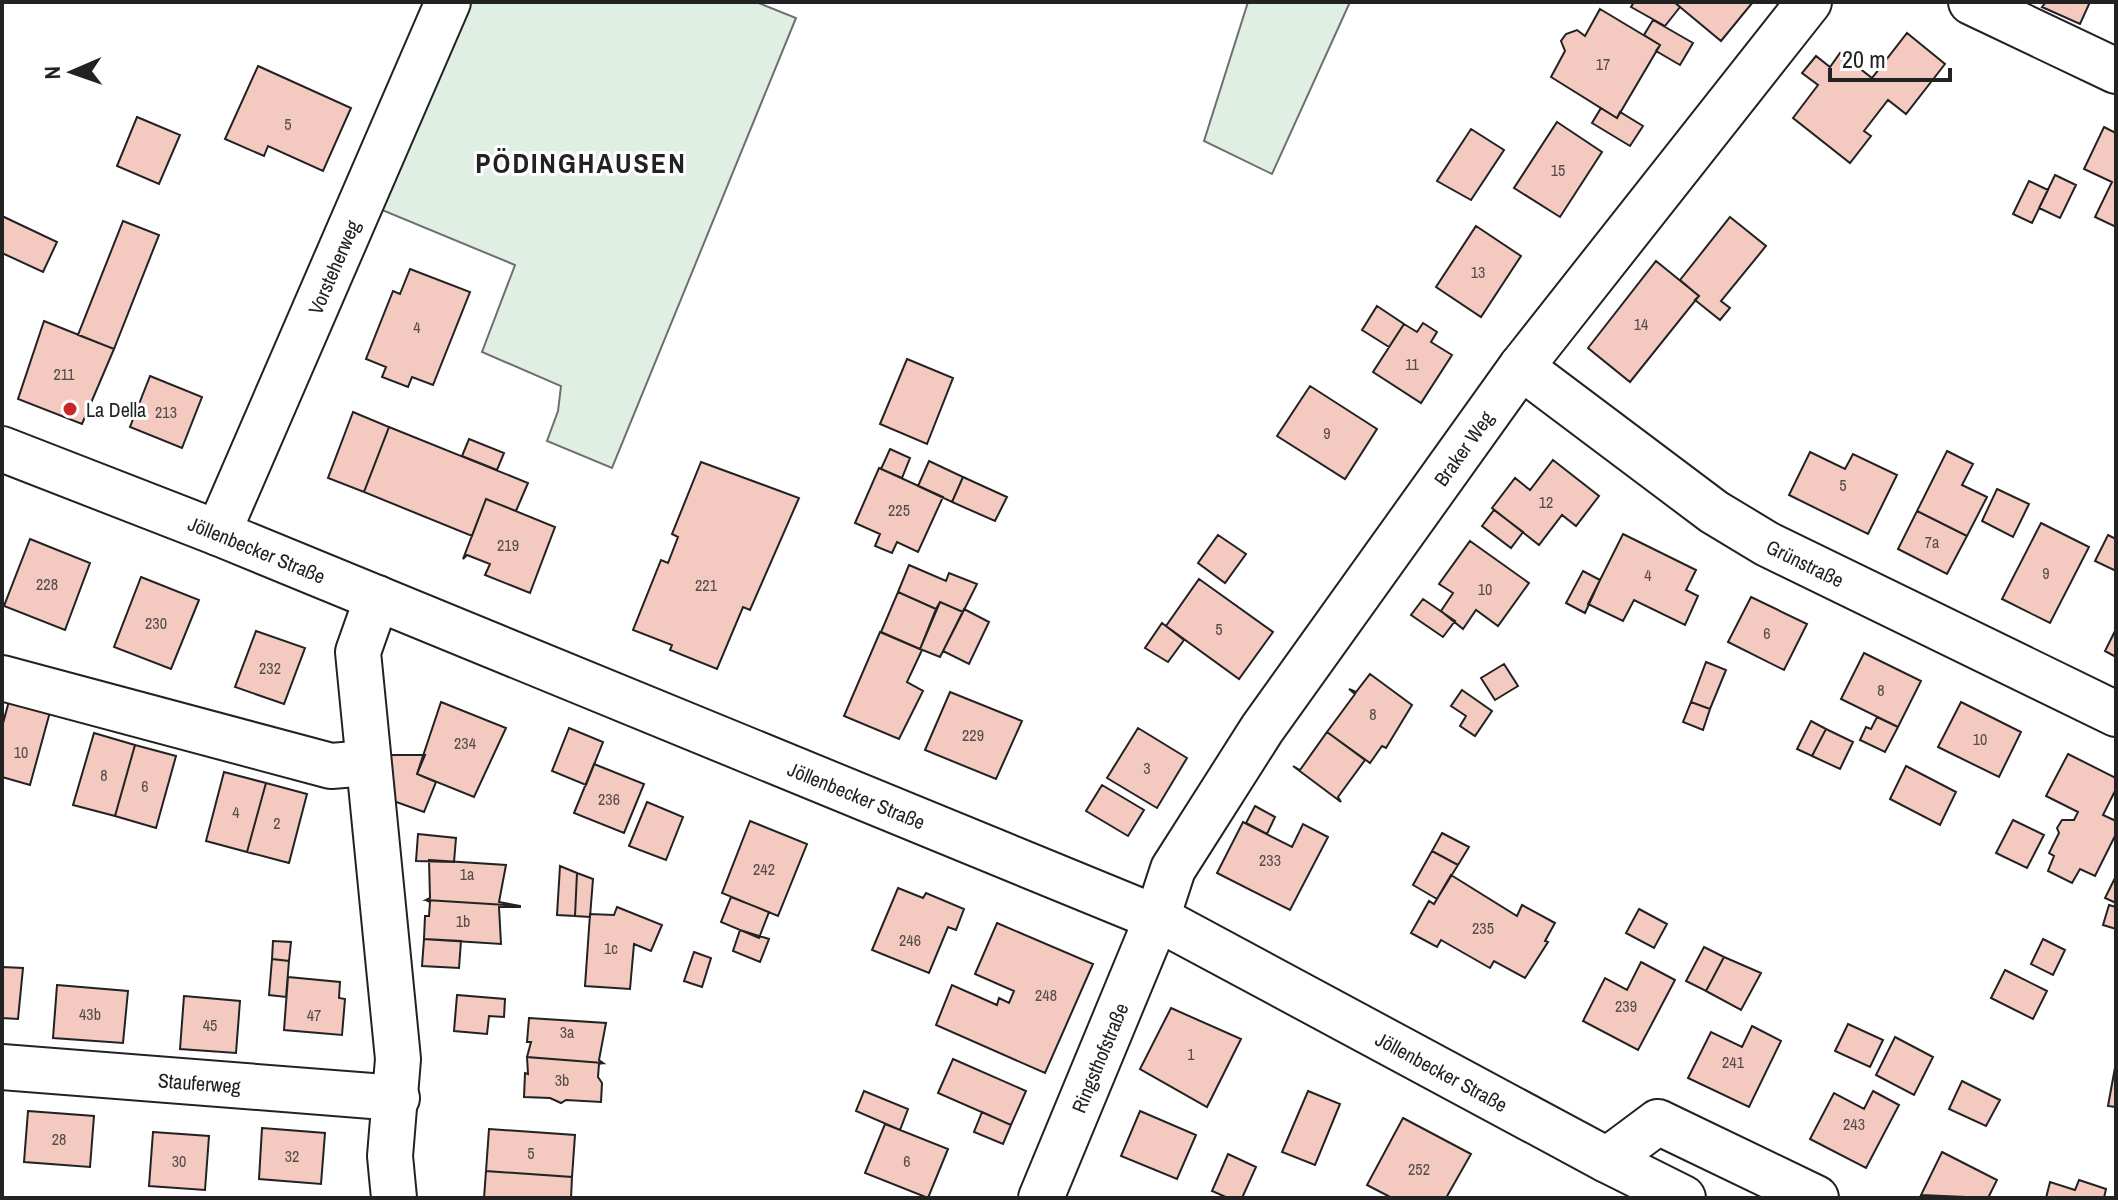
<svg xmlns="http://www.w3.org/2000/svg" width="2118" height="1200" font-family="'Archivo Narrow',sans-serif">
<style>
.green{fill:#e0efe3;stroke:#6f6f6f;stroke-width:2}
.building{fill:#f3c9c0;stroke:#222;stroke-width:2}
.lines{fill:none;stroke-linecap:round;stroke-linejoin:round}
.minor-casing{stroke:#222;stroke-width:48}
.major-casing{stroke:#222;stroke-width:48}
.minor{stroke:#fff;stroke-width:44}
.major{stroke:#fff;stroke-width:44}
.poi-dot{fill:#c62828;stroke:#fff;stroke-width:3}
.labels{text-anchor:middle;dominant-baseline:central;stroke-width:6;stroke-linejoin:round;paint-order:stroke}
.number-label{font-size:16px;fill:#564c4a}
.street-label{font-size:20px;fill:#222;stroke:#fff}
.poi-label{font-size:20px;fill:#222;stroke:#fff;text-anchor:start}
.district-label{font-size:28px;font-weight:bold;letter-spacing:2px;fill:#222;stroke:#fff}
</style>
<rect width="100%" height="100%" fill="#fff"/>
<path class="green" d="M467 2H756L796 18 612 468 547 441 558 411 561 386 482 352 515 265 370 205Z
M1248 2H1350L1272 174 1204 141Z"/>
<path class="building" d="M1634 2H1674L1680 7 1665 26 1631 7Z
M1674 2H1753L1721 41Z
M2046 2H2090L2080 24 2042 7Z
M1600 9 1660 45 1617 118 1551 77 1565 51 1561 41 1566 34 1577 30 1585 36Z
M1653 20 1693 43 1680 65 1656 51 1660 45 1644 35Z
M1907 33 1945 64 1906 114 1888 100 1864 131 1871 136 1850 163 1793 118 1818 85 1802 73 1816 56 1830 67 1840 53 1872 78Z
M258 66 351 108 323 171 268 146 264 156 225 139Z
M1601 108 1617 118 1620 112 1643 126 1630 146 1592 123Z
M137 117 180 135 159 184 117 166Z
M1557 122 1602 152 1560 217 1514 188Z
M2104 127 2116 133V227L2095 217 2112 182 2084 169Z
M1471 129 1504 150 1471 200 1437 181Z
M2055 175 2076 185 2060 218 2039 208Z
M2029 181 2048 190 2032 223 2013 214Z
M2 216 57 242 43 272 2 253Z
M1730 217 1766 246 1721 301 1730 308 1720 320 1695 300 1699 296 1680 280Z
M123 221 159 235 114 349 78 335Z
M1476 226 1521 256 1481 317 1436 287Z
M1656 261 1699 296 1630 382 1588 348Z
M410 269 470 292 433 385 412 377 408 387 382 377 386 367 366 359 393 291 400 294Z
M1377 306 1404 324 1389 347 1362 330Z
M44 321 114 349 82 424 18 399Z
M1423 323 1437 332 1431 342 1452 355 1421 403 1373 372 1404 324 1417 332Z
M907 359 953 378 927 444 880 424Z
M150 376 202 397 182 448 130 427Z
M1310 386 1377 429 1345 479 1277 436Z
M353 412 389 427 364 492 328 478Z
M389 427 528 483 516 511 486 499 472 536 364 492Z
M469 439 504 453 497 470 462 456Z
M890 449 910 458 902 478 881 469Z
M1947 451 1973 464 1962 485 1987 497 1967 536 1917 511Z
M1810 452 1845 469 1853 454 1897 475 1868 534 1789 495Z
M1553 460 1599 496 1576 526 1562 515 1539 545 1492 508 1515 478 1530 490Z
M929 461 963 477 952 502 918 486Z
M701 462 799 498 750 610 743 607 717 669 670 650 672 645 633 630 661 560 668 563 678 537 672 534Z
M879 468 943 497 918 552 897 542 892 553 875 546 880 534 855 523Z
M963 477 1007 497 995 521 952 502Z
M1997 489 2029 504 2013 537 1982 521Z
M486 499 555 527 530 593 485 575 490 564 467 555 463 559Z
M1494 510 1523 532 1511 548 1482 526Z
M1917 511 1967 536 1947 574 1898 549Z
M2041 523 2089 547 2050 623 2002 599Z
M1623 534 1696 570 1686 590 1698 596 1685 625 1634 600 1623 621 1588 604Z
M1218 535 1246 554 1225 583 1198 563Z
M2108 535 2116 539V571L2095 561Z
M30 539 90 563 65 630 4 606Z
M1470 541 1529 583 1498 626 1476 610 1463 629 1441 611 1453 593 1439 584Z
M909 565 946 581 949 573 977 584 963 612 940 602 936 609 898 592Z
M1583 571 1600 580 1585 613 1566 603Z
M141 577 199 600 171 669 114 647Z
M1199 579 1273 632 1239 679 1166 626Z
M898 592 936 609 920 649 881 632Z
M1751 597 1807 624 1784 670 1728 642Z
M1423 599 1455 621 1443 637 1411 615Z
M940 602 963 612 940 657 920 649Z
M964 609 989 622 969 664 943 651Z
M1162 623 1184 640 1168 662 1145 648Z
M2116 629V657L2105 651Z
M256 631 305 648 284 704 235 687Z
M880 632 922 650 907 682 923 691 899 739 844 716Z
M1864 653 1921 681 1898 727 1841 699Z
M1706 662 1726 670 1710 709 1691 702Z
M1504 664 1518 686 1495 700 1481 678Z
M1370 674 1412 705 1386 748 1382 746 1370 763 1327 732 1355 694 1349 689 1356 692Z
M1462 690 1492 711 1475 736 1460 726 1466 716 1451 706Z
M950 692 1022 721 996 779 925 750Z
M9 701 50 712 30 785 2 777V727Z
M441 702 506 728 474 797 417 774Z
M1691 702 1710 709 1703 730 1683 722Z
M1961 702 2021 732 1999 777 1938 747Z
M1877 717 1898 727 1885 752 1860 740 1866 727 1871 729Z
M1811 721 1826 729 1812 756 1797 749Z
M569 728 603 742 586 785 552 771Z
M1138 728 1187 758 1157 808 1107 778Z
M1826 729 1853 742 1840 769 1812 756Z
M1327 732 1365 760 1338 797 1341 802 1293 766 1300 770Z
M94 733 135 745 115 816 73 805Z
M135 745 176 756 156 828 115 816Z
M2068 754 2116 778V789L2103 815 2116 821V834L2095 876 2080 869 2072 883 2048 871 2054 856 2049 853 2059 833 2057 828 2062 820H2074L2078 812 2046 796Z
M384 755H425L417 774 436 782 424 812 388 799Z
M594 764 644 784 624 833 574 813Z
M1906 766 1956 792 1940 825 1890 799Z
M224 772 266 783 247 852 206 841Z
M266 783 307 794 289 863 247 852Z
M1102 785 1144 810 1128 836 1086 811Z
M647 802 683 817 666 860 629 846Z
M1255 806 1275 817 1267 834 1246 823Z
M2013 820 2044 835 2027 868 1996 853Z
M750 821 807 844 778 916 722 893Z
M1243 822 1292 847 1303 824 1328 837 1290 910 1217 873Z
M1442 833 1469 847 1458 865 1432 851Z
M418 834 456 838 454 862 416 861Z
M1432 851 1458 865 1437 899 1413 885Z
M429 860 506 865 499 902 520 906 426 900 430 898Z
M560 866 577 873 575 916 557 915Z
M577 873 593 879 590 917 575 916Z
M1451 875 1517 916 1522 905 1555 923 1545 941 1548 942 1525 978 1494 961 1490 968 1441 940 1437 947 1411 933 1429 901 1434 904Z
M2116 876V903L2105 898Z
M898 888 923 898 926 893 964 909 956 930 948 927 929 973 872 950Z
M731 897 769 912 759 938 721 922Z
M426 900 520 906V907H499L501 944 424 939 425 916H429L430 902Z
M2109 905 2116 907V929L2103 925Z
M617 907 662 925 651 951 634 944 630 989 585 986 590 914 614 915Z
M1639 909 1667 924 1654 948 1626 933Z
M997 923 1093 964 1045 1073 936 1025 952 985 997 1005 999 998 1009 1003 1014 991 975 974Z
M740 930 769 939 760 962 733 951Z
M424 939 461 941 459 968 422 966Z
M2043 939 2065 950 2053 975 2031 964Z
M273 941 291 942 289 961 272 959Z
M1704 947 1724 957 1706 991 1686 981Z
M694 952 711 958 702 987 684 981Z
M1724 957 1761 973 1741 1010 1706 991Z
M272 959 289 961 286 997 269 995Z
M1641 962 1675 980 1638 1050 1583 1021 1605 978 1627 990Z
M2 967 23 968 18 1019 2 1018Z
M2005 970 2047 991 2033 1019 1991 998Z
M288 977 340 982 339 998 345 999 342 1035 284 1030Z
M57 985 128 991 123 1043 53 1038Z
M457 995 505 999 504 1017 489 1016 487 1034 454 1031Z
M184 996 240 1001 236 1053 180 1049Z
M1171 1008 1241 1039 1207 1107 1140 1069Z
M529 1018 606 1023 599 1060 603 1063 527 1057 531 1042H527Z
M1848 1024 1883 1040 1870 1067 1835 1051Z
M1752 1026 1781 1041 1749 1107 1688 1078 1711 1032 1742 1047Z
M1895 1037 1933 1057 1914 1095 1876 1075Z
M527 1057 603 1063 599 1064 598 1077 602 1083 601 1102 566 1100 561 1103 550 1098 524 1097 525 1073 528 1074Z
M953 1059 1026 1091 1011 1125 938 1093Z
M2116 1062V1107L2108 1106Z
M1962 1081 2000 1100 1986 1126 1949 1109Z
M864 1091 908 1109 900 1130 856 1111Z
M1308 1091 1340 1104 1315 1165 1282 1152Z
M1873 1091 1899 1105 1866 1168 1810 1139 1834 1093 1864 1109Z
M28 1111 94 1116 90 1167 24 1162Z
M1140 1111 1196 1135 1177 1179 1121 1156Z
M982 1112 1011 1125 1003 1144 974 1132Z
M1403 1118 1471 1154 1446 1198H1392L1367 1185Z
M885 1124 948 1149 928 1198 865 1173Z
M262 1128 325 1133 321 1184 259 1179Z
M489 1129 575 1135 572 1177 486 1171Z
M153 1132 209 1136 205 1190 149 1186Z
M1942 1152 1997 1180 1988 1198 1921 1195Z
M1228 1154 1256 1167 1242 1198H1228L1212 1191Z
M486 1171 572 1177 571 1198H484Z
M2079 1180 2106 1189 2104 1198H2046L2050 1182 2075 1190Z"/>
<g class="lines">
<defs>
<g id="minor">
<path d="M1971 2 2116 71"/>
<path id="s1" d="M1521 367 1714 512 1767 544 2116 714"/>
<path id="s2" d="M218 533 448 2"/>
<path d="M377 598 358 652 398 1059 390 1156 394 1198"/>
<path d="M2 678 331 766 368 763"/>
<path id="s3" d="M2 1067 397 1098"/>
<path d="M1607 1160 1658 1122 1816 1198"/>
<path id="s4" d="M1041 1198 1157 918 1173 869 1262 729 1521 367 1809 2"/>
</g>
<g id="major">
<path id="s5" d="M2 449 218 533 1157 918 1607 1160 1683 1198"/>
</g>
</defs>
<use href="#minor" class="minor-casing"/>
<use href="#major" class="major-casing"/>
<use href="#minor" class="minor"/>
<use href="#major" class="major"/>
</g>
<circle class="poi-dot" cx="70" cy="409" r="8"/>
<g class="labels">
<g class="number-label">
<text x="1603" y="64">17</text>
<text x="288" y="124">5</text>
<text x="1558" y="170">15</text>
<text x="1478" y="272">13</text>
<text x="1641" y="324">14</text>
<text x="417" y="327">4</text>
<text x="1412" y="364">11</text>
<text x="64" y="374">211</text>
<text x="166" y="412">213</text>
<text x="1327" y="433">9</text>
<text x="1843" y="485">5</text>
<text x="1546" y="502">12</text>
<text x="899" y="510">225</text>
<text x="1932" y="542">7a</text>
<text x="508" y="545">219</text>
<text x="2046" y="573">9</text>
<text x="1648" y="575">4</text>
<text x="47" y="584">228</text>
<text x="706" y="585">221</text>
<text x="1485" y="589">10</text>
<text x="156" y="623">230</text>
<text x="1219" y="629">5</text>
<text x="1767" y="633">6</text>
<text x="270" y="668">232</text>
<text x="1881" y="690">8</text>
<text x="1373" y="714">8</text>
<text x="973" y="735">229</text>
<text x="1980" y="739">10</text>
<text x="465" y="743">234</text>
<text x="21" y="752">10</text>
<text x="1147" y="768">3</text>
<text x="104" y="775">8</text>
<text x="145" y="786">6</text>
<text x="609" y="799">236</text>
<text x="236" y="812">4</text>
<text x="277" y="823">2</text>
<text x="1270" y="860">233</text>
<text x="764" y="869">242</text>
<text x="467" y="874">1a</text>
<text x="463" y="921">1b</text>
<text x="1483" y="928">235</text>
<text x="910" y="940">246</text>
<text x="611" y="948">1c</text>
<text x="1046" y="995">248</text>
<text x="1626" y="1006">239</text>
<text x="90" y="1014">43b</text>
<text x="314" y="1015">47</text>
<text x="210" y="1025">45</text>
<text x="567" y="1032">3a</text>
<text x="1191" y="1054">1</text>
<text x="1733" y="1062">241</text>
<text x="562" y="1080">3b</text>
<text x="1854" y="1124">243</text>
<text x="59" y="1139">28</text>
<text x="531" y="1153">5</text>
<text x="292" y="1156">32</text>
<text x="179" y="1161">30</text>
<text x="907" y="1161">6</text>
<text x="1419" y="1169">252</text>
</g>
<g class="street-label">
<text stroke="none"><textPath href="#s2" startOffset="290">Vorsteherweg</textPath></text>
<text stroke="none"><textPath href="#s4" startOffset="866">Braker Weg</textPath></text>
<text stroke="none"><textPath href="#s5" startOffset="274">Jöllenbecker Straße</textPath></text>
<text stroke="none"><textPath href="#s1" startOffset="346">Grünstraße</textPath></text>
<text stroke="none"><textPath href="#s5" startOffset="922">Jöllenbecker Straße</textPath></text>
<text stroke="none"><textPath href="#s4" startOffset="152">Ringsthofstraße</textPath></text>
<text stroke="none"><textPath href="#s5" startOffset="1570">Jöllenbecker Straße</textPath></text>
<text stroke="none"><textPath href="#s3" startOffset="198">Stauferweg</textPath></text>
</g>
<g class="poi-label">
<text x="86" y="409">La Della</text>
</g>
<g class="district-label">
<text x="581" y="163">PÖDINGHAUSEN</text>
</g>
</g>
<rect width="2118" height="1200" fill="none" stroke="#222222" stroke-width="8"/>
<g transform="translate(72 72) rotate(268)" stroke="#ffffff" stroke-width="6" paint-order="stroke">
<path d="M0-6L14 30L0 20L-14 30Z" fill="#222222"/>
<text y="-12" font-size="22" font-weight="bold" text-anchor="middle" fill="#222222">N</text>
</g>
<path d="M1830 68v12h120v-12" fill="none" stroke="#222222" stroke-width="4"/>
<text x="1842" y="68" font-size="24" fill="#222222" stroke="#ffffff" stroke-width="6" paint-order="stroke">20 m</text>
</svg>
